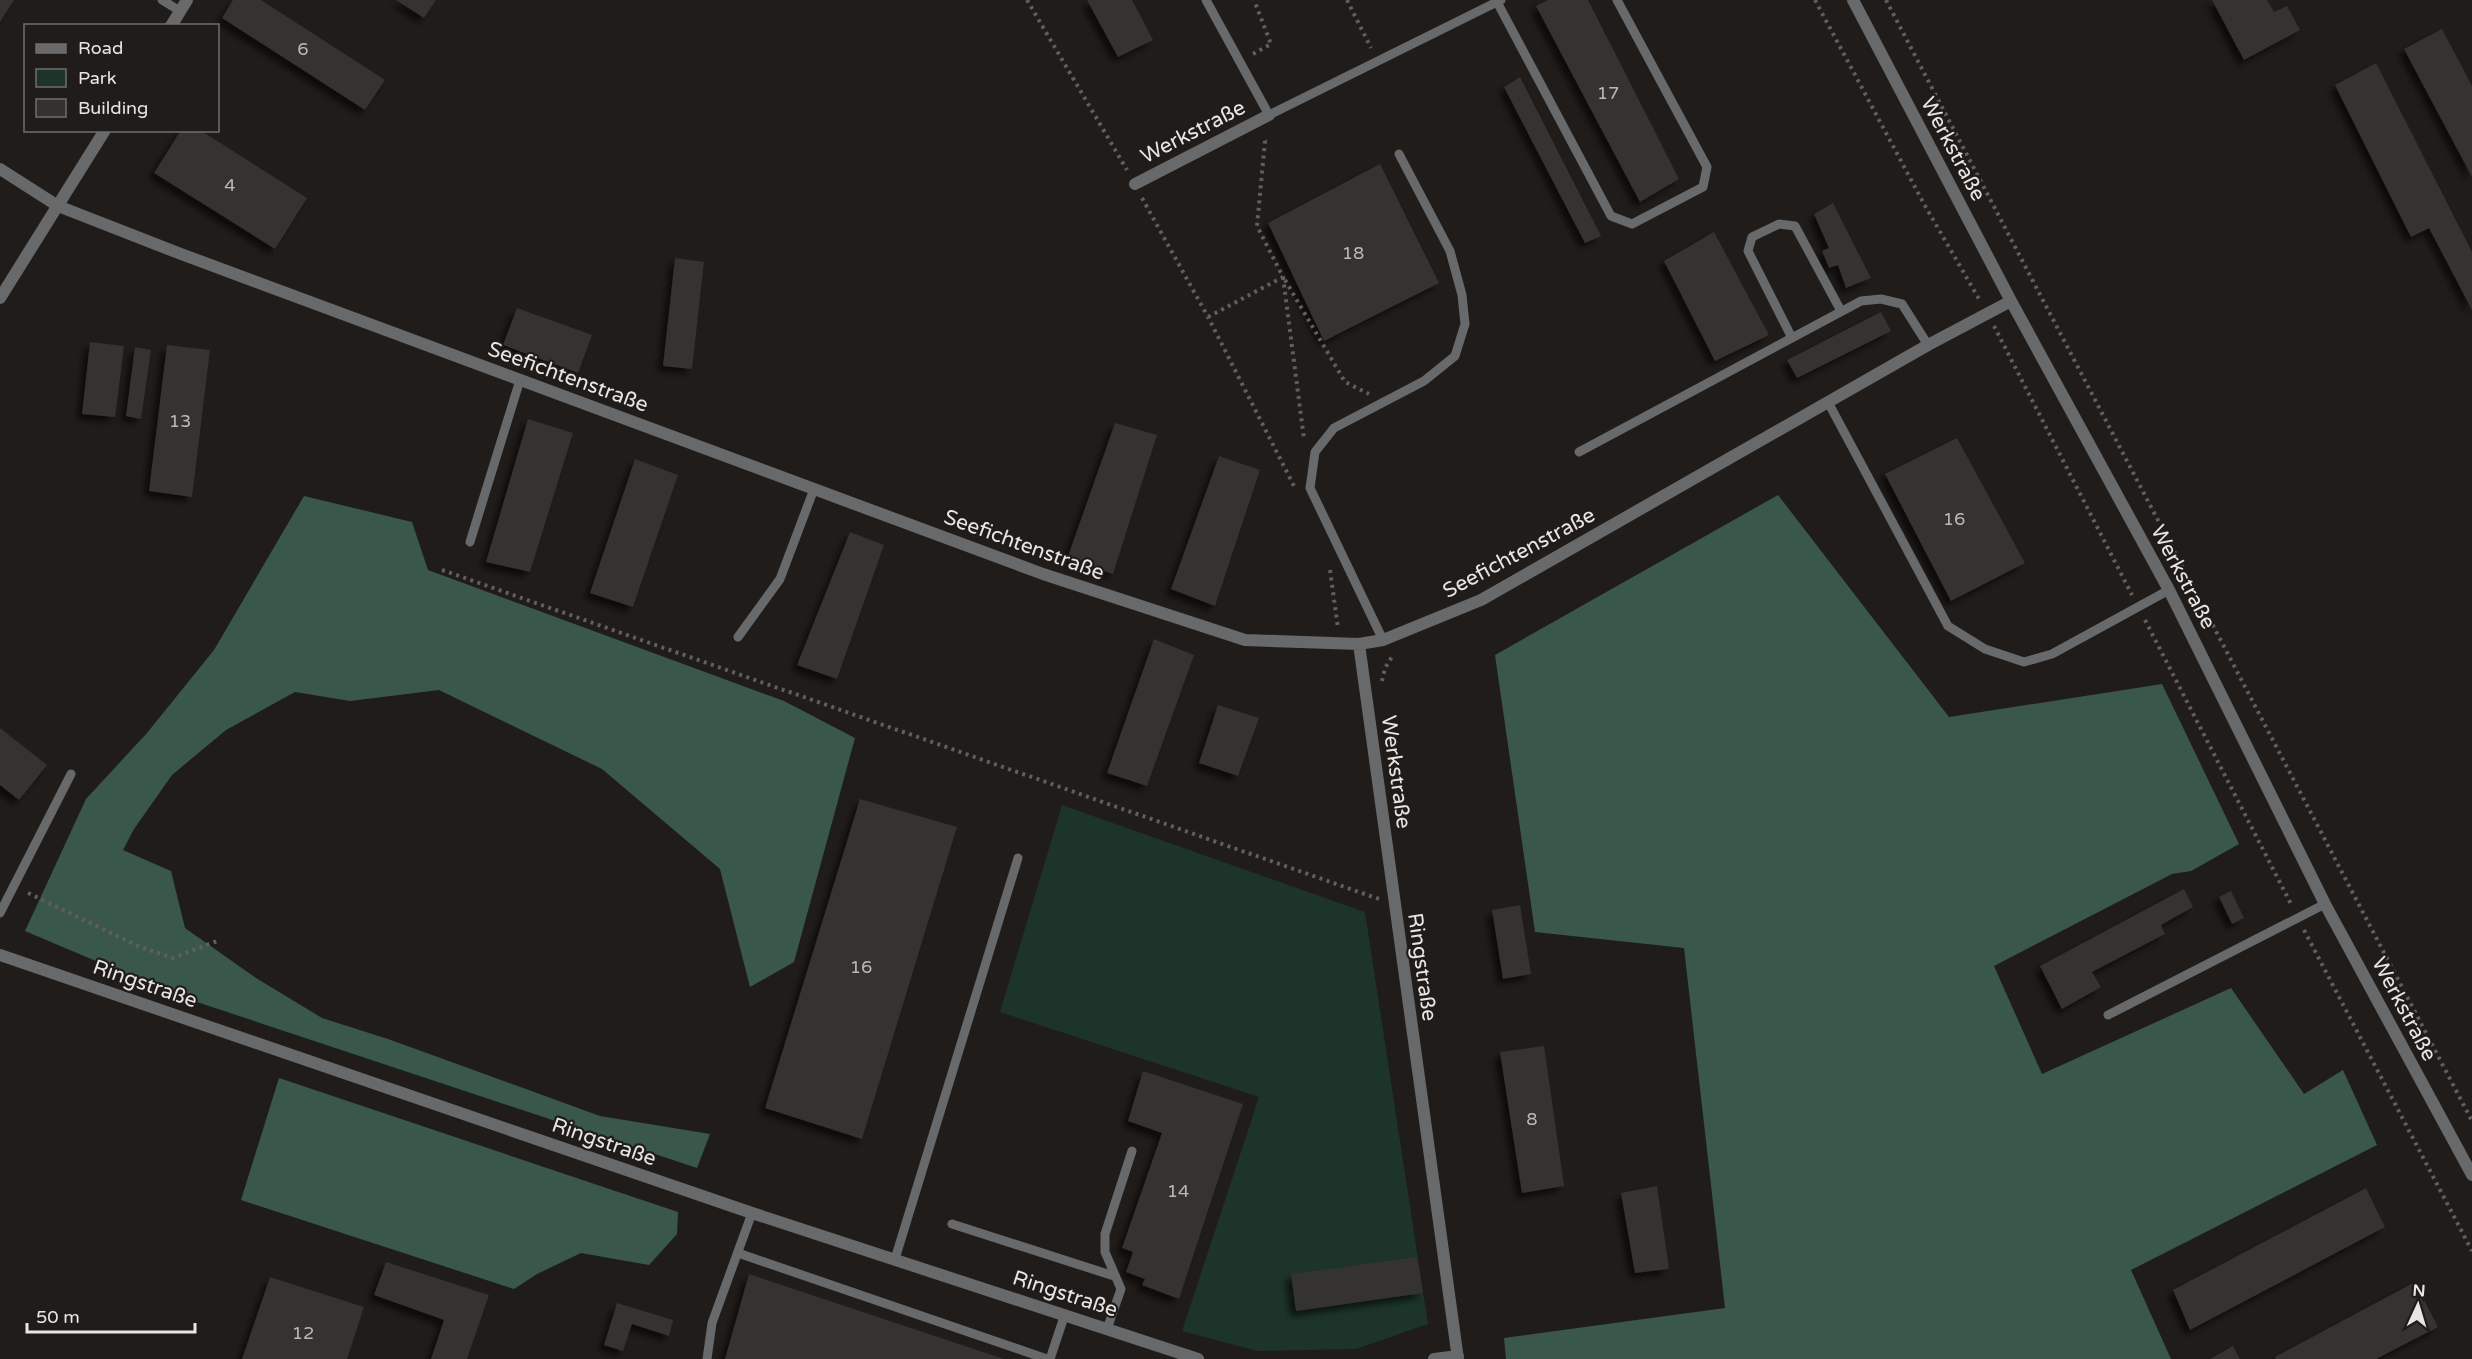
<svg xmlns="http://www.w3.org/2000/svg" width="2472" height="1359" font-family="'Varela Round',sans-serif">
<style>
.green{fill:#1c3429}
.forest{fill:#3a584a}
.building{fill:#353130;filter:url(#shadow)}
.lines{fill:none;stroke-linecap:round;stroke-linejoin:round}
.path{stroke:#615e5c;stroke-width:4;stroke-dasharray:3 4.5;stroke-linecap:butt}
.lane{stroke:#67696a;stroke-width:9}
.street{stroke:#67696a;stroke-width:12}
.labels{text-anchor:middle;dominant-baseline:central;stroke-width:4.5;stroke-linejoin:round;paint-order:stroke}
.number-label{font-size:18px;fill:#bbb9b7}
.street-label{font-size:21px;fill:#e8e6e4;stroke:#201c1a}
</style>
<defs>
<filter id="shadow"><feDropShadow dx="-5.5" dy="5.5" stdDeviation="3" flood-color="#0009"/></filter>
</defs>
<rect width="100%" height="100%" fill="#201c1a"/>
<path class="green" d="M1062 805 1365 912 1428 1324 1356 1349 1257 1351 1182 1331 1259 1097 1000 1012Z"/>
<path class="forest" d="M1778 495 1949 717 2162 684 2239 844 2191 871 2172 874 1994 966 2042 1074 2231 988 2304 1094 2343 1070 2377 1145 2131 1270 2171 1359H1506L1504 1338 1725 1308 1684 948 1535 932 1495 655Z
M304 496 412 522 428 570 784 701 855 738 794 962 750 987 720 869 602 769 439 690 350 701 295 692 226 730 172 775 134 829 123 850 171 871 185 928 256 978 322 1018 388 1039 600 1116 710 1134 697 1168 176 995 25 931 86 799 147 733 214 650Z
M279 1078 678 1212 677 1234 649 1265 581 1253 537 1274 514 1289 241 1200Z"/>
<path class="building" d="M0 0H14L0 22Z
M233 0H261L385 80 365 110 222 18Z
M396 0H436L424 18Z
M1087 0H1132L1153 40 1118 57Z
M1548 0H1588L1679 179 1640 202 1536 6Z
M2212 0H2267L2274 12 2287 6 2300 30 2244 60Z
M2442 29 2472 86V177L2404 49Z
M2376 63 2472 252V310L2429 228 2411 237 2335 85Z
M1520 77 1601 236 1585 243 1504 87Z
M181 130H200L307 198 275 249 154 173Z
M1380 164 1439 283 1324 341 1268 223Z
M1833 203 1871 278 1846 288 1838 265 1829 268 1822 251 1829 248 1814 214Z
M1714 232 1769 335 1715 361 1664 261Z
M675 258 704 262 692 369 663 366Z
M517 308 592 335 578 373 503 345Z
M1881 312 1891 331 1797 378 1787 360Z
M90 342 124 346 115 417 82 414Z
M167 345 210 350 192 497 149 491Z
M135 347 151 350 141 419 126 416Z
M528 419 573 433 530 572 486 562Z
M1115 423 1157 435 1113 574 1067 559Z
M1957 438 2025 563 1951 601 1885 474Z
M1219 456 1260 470 1215 606 1171 589Z
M635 459 678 475 633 607 590 593Z
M850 532 884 545 837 679 797 665Z
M1154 639 1194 655 1147 786 1107 773Z
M1218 705 1259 718 1238 776 1199 763Z
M0 728 47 765 19 800 0 785Z
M860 799 957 827 862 1139 765 1108Z
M2184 889 2193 907 2161 925 2165 934 2092 972 2101 987 2062 1009 2040 966Z
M2231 891 2244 918 2232 924 2219 897Z
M1520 905 1531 974 1503 979 1492 910Z
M1544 1046 1564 1186 1522 1193 1500 1052Z
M1143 1071 1243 1104 1179 1299 1142 1285 1145 1279 1126 1272 1133 1252 1122 1248 1162 1133 1128 1121Z
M1657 1186 1669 1269 1635 1273 1621 1193Z
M2366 1188 2385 1227 2190 1330 2173 1290Z
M1417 1257 1423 1293 1296 1311 1291 1274Z
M386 1262 489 1295 467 1359H431L444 1320 374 1295Z
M749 1274 1004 1359H725Z
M270 1277 364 1307 347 1359H242Z
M2415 1282 2438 1327 2376 1359H2276L2275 1357Z
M617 1303 673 1320 669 1336 632 1324 623 1351 604 1345Z
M2233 1346 2240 1359H2210Z"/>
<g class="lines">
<path class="path" d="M1027 0 1127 170
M1347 0 1371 48
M1815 0 1924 204 1979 299
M1886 0 2472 1121
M1253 54 1271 44 1254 0
M1142 198 1208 317 1294 486
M1283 277 1304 439
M1285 280 1345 382 1369 394
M1208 317 1283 277 1257 226 1265 141 1263 137
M1994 326 2132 595
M442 570 1379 899
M1330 570 1338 628
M2145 620 2291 904
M1382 681 1385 668 1393 655
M28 893 140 947 173 958 217 941
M2304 930 2472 1251"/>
<path class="lane" d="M162 0 180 11
M1206 0 1269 115 1501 0
M1497 2 1611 216 1632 224 1703 187 1707 167 1617 0
M1792 338 1748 251 1752 237 1779 224 1795 226 1841 311
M1828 402 1948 626 1985 649 2024 662 2052 654 2169 590
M1579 452 1861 301 1881 299 1902 304 1928 345
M470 542 520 380
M738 637 780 579 814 489
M1383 640 1310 488 1315 452 1334 428 1424 381 1455 356 1465 324 1462 295 1450 251 1399 154
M0 913 71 774
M2108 1015 2325 904
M952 1224 1114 1276
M738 1253 1047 1359
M895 1259 1018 858
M1107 1329 1121 1289 1105 1252V1234L1132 1151
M707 1359 712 1323 752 1213
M1050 1359 1065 1314"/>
<path class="street" d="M1853 0 2011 301 2169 590 2325 904 2472 1175
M171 26 187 0
M0 169 58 206 181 254 1043 574 1245 640 1359 644 1383 640 1481 600 1928 345 2011 301
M1135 184 1269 115
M0 298 105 130
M1359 644 1458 1359
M0 955 752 1213 1198 1359
M1434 1359 1458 1356"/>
</g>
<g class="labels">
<g class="number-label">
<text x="303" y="49">6</text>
<text x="1608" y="93">17</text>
<text x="230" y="185">4</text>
<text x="1353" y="253">18</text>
<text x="180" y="421">13</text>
<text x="1954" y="519">16</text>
<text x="861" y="967">16</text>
<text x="1532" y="1119">8</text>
<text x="1178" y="1191">14</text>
<text x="303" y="1333">12</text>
</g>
<g class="street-label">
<text transform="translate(1193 132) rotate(-27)">Werkstraße</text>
<text transform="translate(1953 149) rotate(62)">Werkstraße</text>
<text transform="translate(568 377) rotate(20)">Seefichtenstraße</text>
<text transform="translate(1024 545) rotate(20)">Seefichtenstraße</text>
<text transform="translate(1519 553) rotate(-28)">Seefichtenstraße</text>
<text transform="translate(2183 577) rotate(62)">Werkstraße</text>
<text transform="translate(1396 772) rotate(82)">Werkstraße</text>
<text transform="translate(1422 967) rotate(82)">Ringstraße</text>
<text transform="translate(145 984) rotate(19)">Ringstraße</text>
<text transform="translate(2404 1009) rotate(62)">Werkstraße</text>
<text transform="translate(604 1142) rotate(19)">Ringstraße</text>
<text transform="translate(1065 1294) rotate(18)">Ringstraße</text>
</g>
</g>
<rect x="24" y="24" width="195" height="108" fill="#201c1a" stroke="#706d6b" stroke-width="1.5"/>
<rect x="36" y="44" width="30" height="9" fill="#67696a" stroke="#706d6b" stroke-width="1.5"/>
<text x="78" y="54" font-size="18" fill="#e8e6e4">Road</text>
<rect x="36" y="69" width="30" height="18" fill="#1c3429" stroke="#706d6b" stroke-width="1.5"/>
<text x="78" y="84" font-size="18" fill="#e8e6e4">Park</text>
<rect x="36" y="99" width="30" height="18" fill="#353130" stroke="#706d6b" stroke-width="1.5"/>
<text x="78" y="114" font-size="18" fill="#e8e6e4">Building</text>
<g transform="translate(2418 1305) rotate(4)" stroke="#201c1a" stroke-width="4.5" paint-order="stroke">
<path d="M0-4.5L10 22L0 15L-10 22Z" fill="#e8e6e4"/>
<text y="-9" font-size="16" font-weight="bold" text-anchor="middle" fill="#e8e6e4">N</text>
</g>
<path d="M27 1323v9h168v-9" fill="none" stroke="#e8e6e4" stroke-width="3"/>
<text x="36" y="1323" font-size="18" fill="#e8e6e4" stroke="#201c1a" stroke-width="4.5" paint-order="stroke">50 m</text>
</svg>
